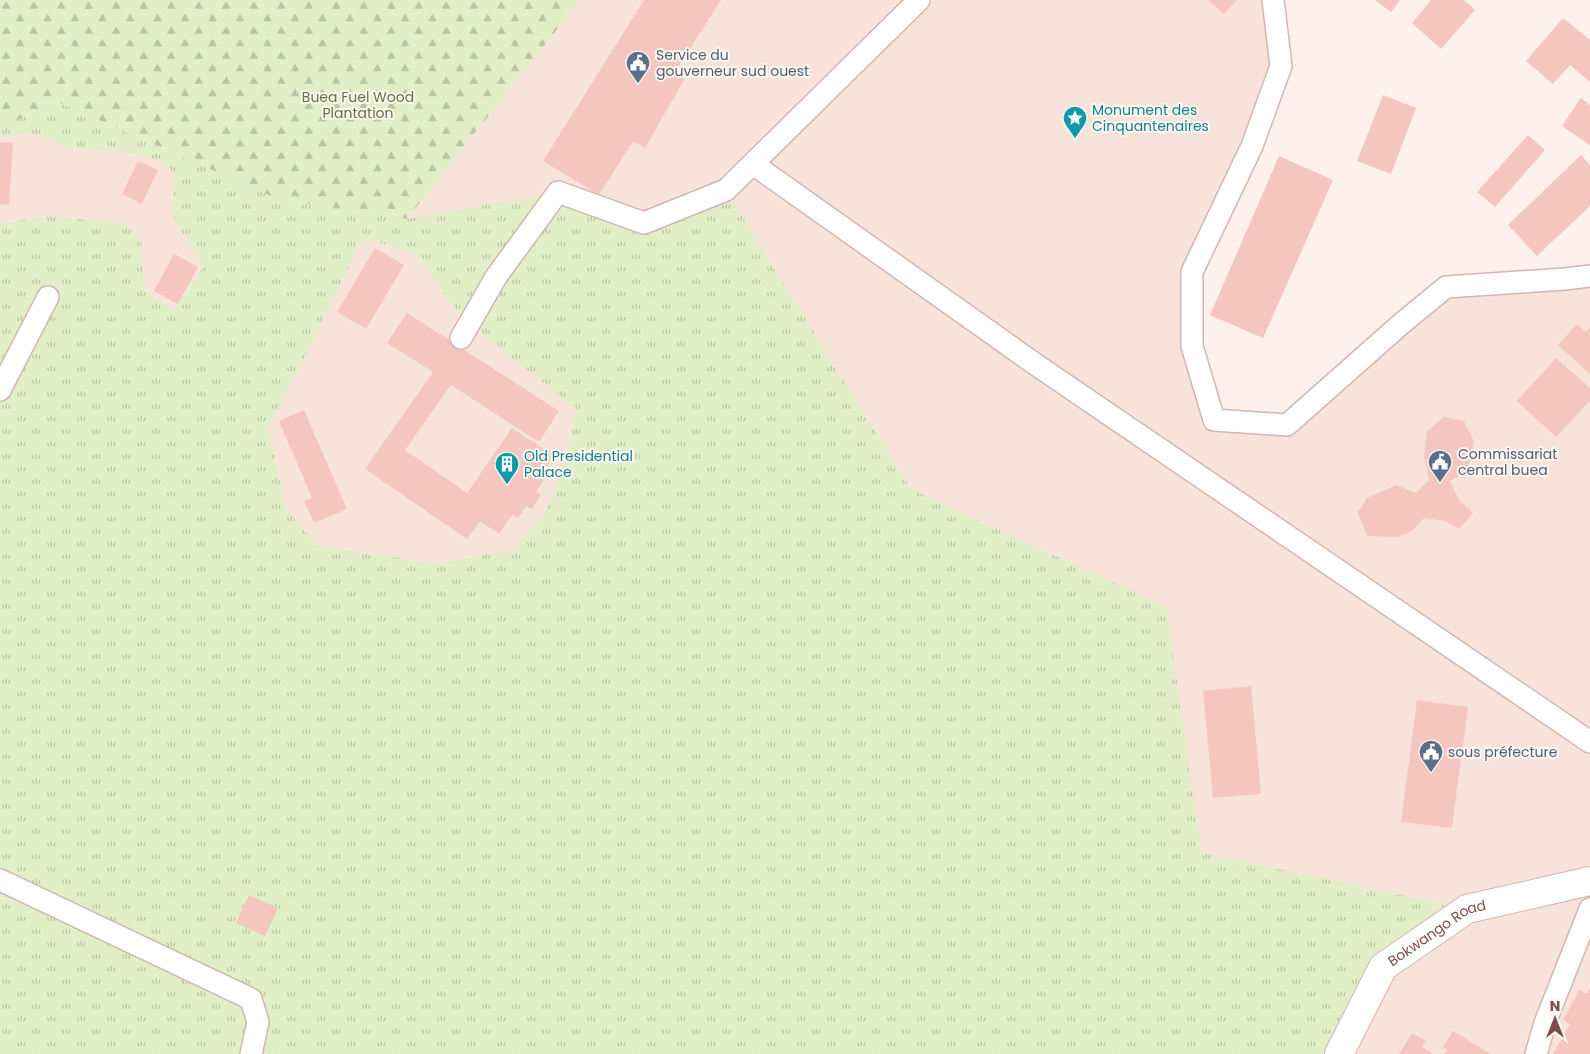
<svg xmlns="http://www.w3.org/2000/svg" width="1590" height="1054" font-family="Poppins,sans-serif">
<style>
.residential{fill:#f8e3da}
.grass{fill:url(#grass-tufts);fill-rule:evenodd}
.forest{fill:url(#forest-firs)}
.building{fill:#f5c6bf}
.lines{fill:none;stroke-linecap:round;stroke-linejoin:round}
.minor-casing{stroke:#d4b6b0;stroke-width:24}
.tertiary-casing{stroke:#d4b6b0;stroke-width:30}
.minor{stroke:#fff;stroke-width:21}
.tertiary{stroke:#fff;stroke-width:28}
.labels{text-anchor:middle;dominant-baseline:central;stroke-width:4;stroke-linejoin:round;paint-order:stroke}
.service-label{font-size:14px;fill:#4e5e75;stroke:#fff6f1;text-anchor:start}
.park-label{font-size:14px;fill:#5c763b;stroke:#fff6f1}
.culture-label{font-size:14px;fill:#0d838f;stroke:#fff6f1;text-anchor:start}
.street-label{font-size:14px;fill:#7b4e4a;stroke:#fff6f1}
</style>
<defs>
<pattern id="grass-tufts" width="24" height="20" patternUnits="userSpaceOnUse" patternTransform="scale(1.25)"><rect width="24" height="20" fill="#e1eec6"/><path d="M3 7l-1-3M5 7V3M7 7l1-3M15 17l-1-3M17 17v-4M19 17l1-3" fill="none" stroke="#bbc3a3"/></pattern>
<pattern id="forest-firs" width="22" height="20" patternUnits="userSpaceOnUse" patternTransform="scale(1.25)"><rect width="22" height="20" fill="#e1eec6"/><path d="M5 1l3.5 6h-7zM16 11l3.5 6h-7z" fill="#bbc3a3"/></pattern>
</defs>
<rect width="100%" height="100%" fill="#fef0ea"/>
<path class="residential" d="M580 0H1273L1281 66 1192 272V346L1215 420 1287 425 1446 287 1590 276V1054H1339L1383 967 1467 909 1201 853 1166 607 911 489 726 190 644 223 407 219Z
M29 133 71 148 129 153 162 161 174 174 173 216 203 267 174 310 144 290 141 238 46 216 0 224V137Z
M363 236 415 254 464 320 576 408 564 464 545 515 514 549 436 564 317 545 286 509 268 428 309 350Z"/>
<path class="grass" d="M58 102 278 199 407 219 558 192 644 223 726 190 911 489 1166 607 1202 853 1467 909 1383 967 1339 1054H0V224L46 216 122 223 141 238 144 290 174 310 203 267 173 216 174 174 162 161 129 153 71 148 29 133 0 137V128ZM363 237 415 254 464 320 576 408 564 464 545 514 514 549 436 564 317 545 286 509 268 428 309 350Z"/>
<path class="forest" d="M0 0H580L407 219 278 199 58 102 0 128Z"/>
<path class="building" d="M644 0H721L675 72 685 78 645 148 633 141 599 195 543 161Z
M1208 0H1237L1224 14Z
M1375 0H1400L1391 12Z
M1431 0H1464L1475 10 1441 49 1412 23Z
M1563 18 1590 40V82L1570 65 1553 84 1526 61Z
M1383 95 1416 108 1391 174 1357 161Z
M1581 98 1590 105V145L1562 126Z
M1528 135 1545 150 1495 207 1477 192Z
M0 142 13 143 9 205 0 204Z
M1581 155 1590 165V206L1537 256 1508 225Z
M1279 156 1333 180 1263 338 1210 315Z
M138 161 158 170 142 204 122 194Z
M375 248 404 265 366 329 337 312Z
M174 254 198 267 178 304 154 291Z
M407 313 559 411 539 442 451 385 405 450 467 493 512 428 554 456 541 474 545 478 536 492 541 495 532 509 526 506 518 518 513 514 499 534 480 521 467 539 365 469 433 372 387 343Z
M1577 324 1586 332 1590 328V374L1558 345Z
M1556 358 1590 388V401L1556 437 1517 401Z
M304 410 347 509 314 523 304 501 312 498 279 421Z
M1444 417 1464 421 1474 442 1467 472 1450 481 1459 500 1473 513 1459 529 1445 521 1424 518 1412 531 1397 537 1367 536 1358 512 1367 498 1396 485 1416 493 1429 480 1424 457 1427 431Z
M1251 686 1261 794 1213 798 1203 691Z
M1417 700 1468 707 1452 828 1401 822Z
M249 895 278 908 265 936 236 923Z
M1590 988V1054H1553L1570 1024 1563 1020 1579 990 1587 994Z
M1453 1031 1491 1054H1444L1447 1050 1443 1047Z
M1412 1033 1426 1041 1422 1047 1433 1054H1399Z"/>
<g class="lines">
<defs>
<path id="minor" d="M1273 0 1281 66 1252 146 1192 272V346L1214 420 1287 425 1401 324 1446 287 1565 279 1590 276
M753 164 1035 364 1590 742
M461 338 496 277 558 192 644 223 726 190 919 0
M0 390 48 297
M0 880 251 999 258 1022 251 1054
M1536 1054 1545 1023 1590 909"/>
<g id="tertiary">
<path id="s1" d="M1339 1054 1383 967 1467 909 1590 881"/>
</g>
</defs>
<use href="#minor" class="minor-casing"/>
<use href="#tertiary" class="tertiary-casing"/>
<use href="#minor" class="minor"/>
<use href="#tertiary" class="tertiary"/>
</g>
<defs>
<symbol id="civic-pin" viewBox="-11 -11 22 30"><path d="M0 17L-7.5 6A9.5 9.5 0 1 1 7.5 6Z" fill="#5c6f8a" stroke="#fff6f1"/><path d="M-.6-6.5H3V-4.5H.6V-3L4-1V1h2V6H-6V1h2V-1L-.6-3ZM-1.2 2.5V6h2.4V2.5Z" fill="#fff"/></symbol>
<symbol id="sight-pin" viewBox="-11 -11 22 30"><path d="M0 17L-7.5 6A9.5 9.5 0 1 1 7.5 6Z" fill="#0f9aa8" stroke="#fff6f1"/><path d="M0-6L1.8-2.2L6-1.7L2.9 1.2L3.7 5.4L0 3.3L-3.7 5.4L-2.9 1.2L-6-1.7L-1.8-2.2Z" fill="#fff"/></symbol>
<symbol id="building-pin" viewBox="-11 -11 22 30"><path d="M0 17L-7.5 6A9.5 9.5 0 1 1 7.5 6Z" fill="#0f9aa8" stroke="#fff6f1"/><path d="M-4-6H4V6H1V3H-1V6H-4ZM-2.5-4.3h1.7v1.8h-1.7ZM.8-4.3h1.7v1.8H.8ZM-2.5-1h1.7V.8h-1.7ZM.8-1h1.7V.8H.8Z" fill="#fff"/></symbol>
</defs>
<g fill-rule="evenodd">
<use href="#civic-pin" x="624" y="49" width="28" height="38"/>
<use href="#sight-pin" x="1061" y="104" width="28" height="38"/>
<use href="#civic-pin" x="1426" y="448" width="28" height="38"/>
<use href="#building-pin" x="493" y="450" width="28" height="38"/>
<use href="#civic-pin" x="1417" y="738" width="28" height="38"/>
</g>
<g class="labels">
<g class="service-label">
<text x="656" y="55">Service du<tspan x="656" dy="16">gouverneur sud ouest</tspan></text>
<text x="1458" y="454">Commissariat<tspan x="1458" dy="16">central buea</tspan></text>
<text x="1448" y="752">sous préfecture</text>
</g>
<g class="park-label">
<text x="358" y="97">Buea Fuel Wood<tspan x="358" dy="16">Plantation</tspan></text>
</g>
<g class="culture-label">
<text x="1092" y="110">Monument des<tspan x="1092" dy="16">Cinquantenaires</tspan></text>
<text x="524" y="456">Old Presidential<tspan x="524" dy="16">Palace</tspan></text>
</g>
<g class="street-label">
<text stroke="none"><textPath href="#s1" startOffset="162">Bokwango Road</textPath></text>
</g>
</g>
<g transform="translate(1555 1019)" stroke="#fff6f1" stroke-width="4" paint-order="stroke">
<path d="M0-4L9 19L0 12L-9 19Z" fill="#7b4e4a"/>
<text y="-8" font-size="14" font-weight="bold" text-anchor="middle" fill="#7b4e4a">N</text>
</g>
</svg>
